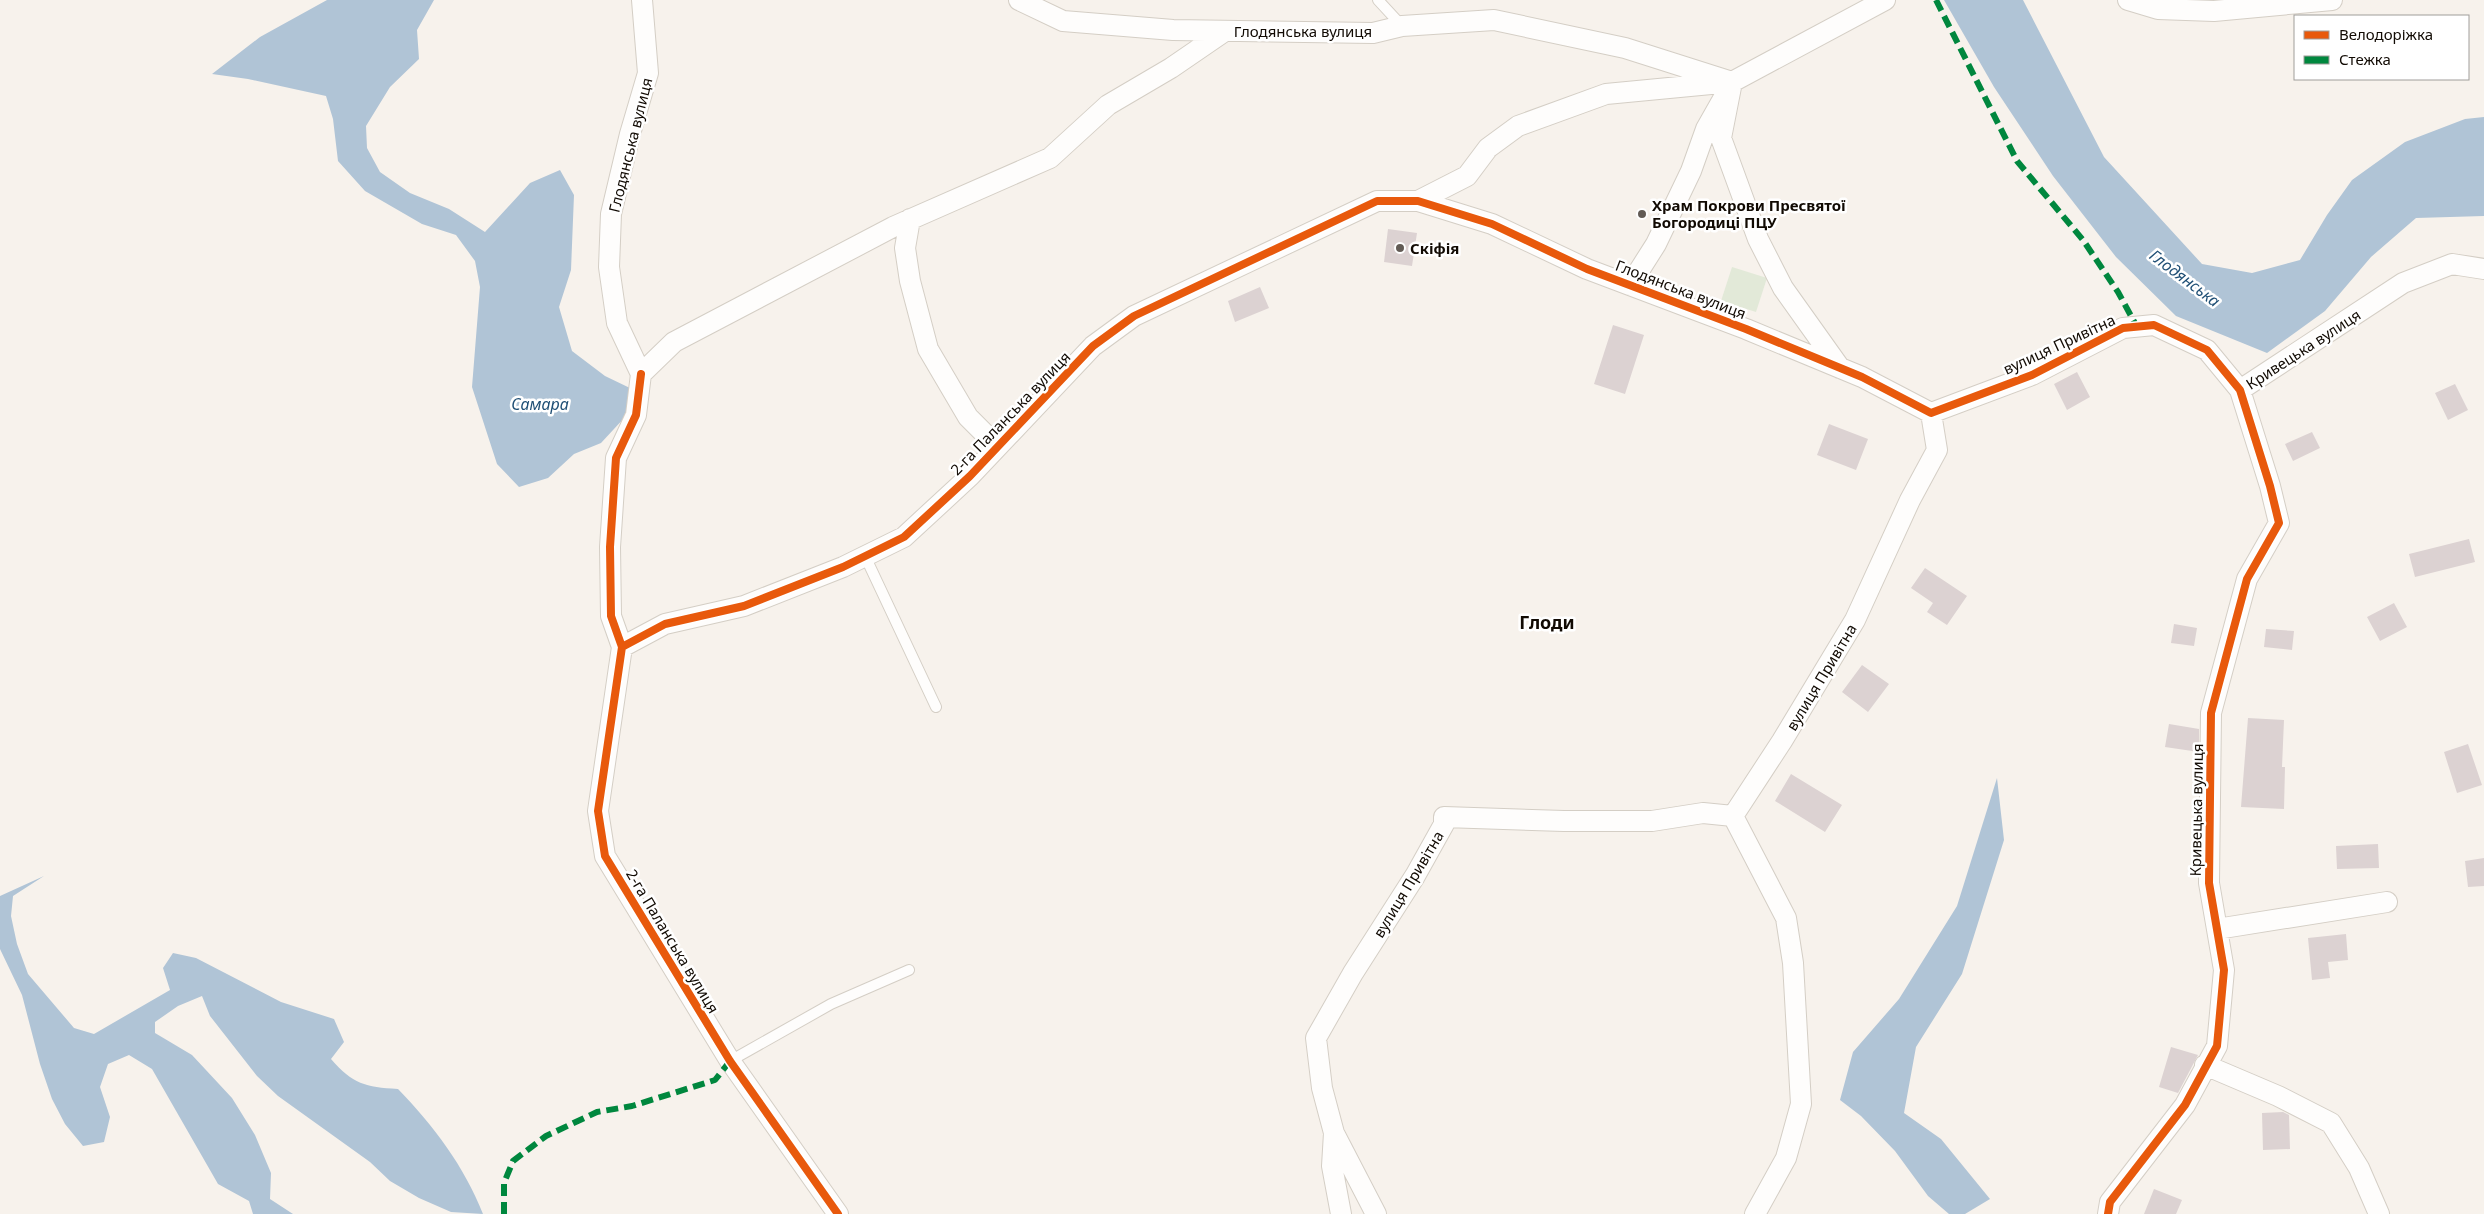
<svg xmlns="http://www.w3.org/2000/svg" width="2484" height="1214" font-family="'Noto Sans',sans-serif">
<style>
.green{fill:#e2e9d8}
.water{fill:#b0c4d6}
.building{fill:#dcd2d2}
.lines{fill:none;stroke-linecap:round;stroke-linejoin:round}
.lane-casing{stroke:#d4cec5;stroke-width:12}
.street-casing{stroke:#d4cec5;stroke-width:22}
.lane{stroke:#fefdfc;stroke-width:10}
.street{stroke:#fefdfc;stroke-width:20}
.quiet{stroke:#00873e;stroke-width:6;stroke-dasharray:12 6;stroke-linecap:butt}
.cycleway-casing{stroke:#fff;stroke-width:11}
.cycleway{stroke:#e8590c;stroke-width:8}
.poi-dot{fill:#625b55;stroke:#fff;stroke-width:2}
.labels{text-anchor:middle;dominant-baseline:central;stroke-width:5;stroke-linejoin:round;paint-order:stroke}
.street-label{font-size:15px;fill:#110a03;stroke:#fff}
.poi-label{font-size:15px;font-weight:bold;fill:#110a03;stroke:#fff;text-anchor:start}
.water-label{font-size:16px;font-style:italic;fill:#1f4f75;stroke:#fff}
.quarter-label{font-size:18px;font-weight:bold;fill:#110a03;stroke:#fff}
</style>
<rect width="100%" height="100%" fill="#f7f2ec"/>
<path class="green" d="M1732 267 1767 278 1756 312 1721 301Z"/>
<path class="water" d="M327 0H434L417 30 419 59 390 87 366 126 367 148 380 172 410 193 449 209 485 232 530 183 560 170 574 195 571 270 559 307 572 351 605 376 632 389 626 416 601 443 574 454 548 478 519 487 497 464 472 387 480 287 475 261 456 235 422 224 365 191 338 161 333 119 326 96 248 79 212 74 260 37Z
M1944 0H2023L2104 157 2202 264 2252 273 2300 260 2327 215 2352 180 2405 142 2465 119 2484 117V216L2416 218 2371 257 2325 311 2267 353 2176 316 2116 257 2053 176 1994 87Z
M1997 778 2004 840 1962 974 1916 1047 1904 1113 1941 1139 1990 1199 1965 1214H1949L1928 1196 1895 1151 1861 1116 1840 1100 1853 1052 1899 999 1957 906Z
M44 876 13 896 11 916 17 944 28 974 74 1028 94 1034 170 990 163 968 173 953 196 958 281 1002 334 1019 344 1042 331 1059C353 1084 365 1087 398 1089 434 1126 464 1166 483 1214L451 1212 419 1198 390 1181 370 1162 278 1096 257 1076 210 1016 202 996 178 1006 155 1022V1033L192 1055 232 1098 255 1135 271 1173 270 1199 293 1214H253L249 1201 218 1184 152 1069 129 1055 108 1064 100 1087 110 1117 104 1142 83 1146 65 1124 52 1099 40 1064 22 995 0 949V896Z"/>
<path class="building" d="M1388 229 1417 233 1412 266 1384 262Z
M1260 287 1269 308 1235 322 1228 301Z
M1613 325 1644 335 1625 394 1594 384Z
M2077 372 2090 397 2067 410 2054 384Z
M2455 384 2468 410 2448 420 2435 393Z
M1829 424 1868 439 1856 470 1817 455Z
M2312 432 2320 448 2293 461 2285 444Z
M2469 539 2475 562 2415 577 2409 554Z
M1925 568 1967 596 1947 625 1927 612 1933 603 1911 588Z
M2394 603 2407 627 2380 641 2367 617Z
M2174 624 2197 628 2194 646 2171 643Z
M2266 629 2294 631 2292 650 2264 647Z
M1862 665 1889 684 1868 712 1842 692Z
M2248 718 2284 720 2282 767H2285L2284 809 2241 807Z
M2169 724 2199 729V752L2165 747Z
M2468 744 2482 785 2457 793 2444 752Z
M1791 774 1842 805 1825 832 1775 801Z
M2378 844 2379 868 2337 869 2336 846Z
M2484 858V886L2468 887 2465 861Z
M2346 934 2348 960 2328 962 2330 978 2312 980 2308 938Z
M2171 1047 2198 1055 2178 1093 2159 1087Z
M2283 1112 2289 1115 2290 1149 2263 1150 2262 1113Z
M2154 1189 2182 1200 2176 1214H2144Z"/>
<g class="lines">
<defs>
<path id="lane" d="M1378 0 1402 26
M865 556 936 707
M730 1061 831 1004 909 970"/>
<path id="street" d="M1019 0 1063 21 1173 30 1373 33 1402 26 1494 20 1625 48 1732 82
M2128 0 2158 9 2214 11 2332 0
M1732 82 1721 138 1758 239 1783 288 1840 368
M1418 201 1467 176 1488 148 1518 126 1606 94 1732 82 1885 0
M910 219 905 248 910 281 928 349 968 417 997 446
M1630 285 1656 244 1691 171 1706 129 1723 99
M641 374 636 415 616 458 610 547 611 616 622 647 598 811 605 856 730 1061 838 1214
M641 374 674 342 893 227 1050 158 1108 105 1171 68 1225 31
M641 374 617 323 609 267 611 214 630 134 648 73 642 0
M2240 390 2403 283 2452 264 2484 269
M1931 413 2032 375 2123 328 2154 325 2207 350 2240 390 2270 486 2279 523 2247 579 2211 713 2209 883 2224 970 2217 1046 2185 1105 2110 1202 2108 1214
M622 647 665 624 744 606 843 567 904 537 970 476 1093 346 1134 316 1377 201H1418L1492 224 1587 269 1746 329 1862 377 1931 413
M1733 816 1782 741 1855 620 1910 500 1937 450 1931 413
M1733 816 1786 918 1793 963 1801 1104 1786 1158 1755 1214
M2217 929 2387 902
M2205 1065 2278 1096 2331 1123 2359 1168 2379 1214
M1334 1133 1332 1166 1341 1214
M1376 1214 1334 1133 1322 1088 1316 1038 1353 973 1415 876 1444 824V817L1564 821H1652L1703 813 1733 816"/>
</defs>
<use href="#lane" class="lane-casing"/>
<use href="#street" class="street-casing"/>
<use href="#lane" class="lane"/>
<use href="#street" class="street"/>
<path class="quiet" d="M1936 0 2017 161 2083 240 2118 292 2137 327
M504 1214V1183L513 1161 546 1136 597 1112 632 1106 715 1080 730 1061"/>
<defs>
<path id="cycleway" d="M641 374 636 415 616 458 610 547 611 616 622 647 598 811 605 856 730 1061 838 1214
M622 647 665 624 744 606 843 567 904 537 970 476 1093 346 1134 316 1377 201H1418L1492 224 1587 269 1746 329 1862 377 1931 413 2032 375 2123 328 2154 325 2207 350 2240 390 2270 486 2279 523 2247 579 2211 713 2209 883 2224 970 2217 1046 2185 1105 2110 1202 2108 1214"/>
</defs>
<use href="#cycleway" class="cycleway-casing"/>
<use href="#cycleway" class="cycleway"/>
</g>
<g class="poi-dot">
<circle cx="1642" cy="214" r="5"/>
<circle cx="1400" cy="248" r="5"/>
</g>
<g class="labels">
<g class="street-label">
<text x="1303" y="31">Глодянська вулиця</text>
<text transform="translate(630 145) rotate(-76)">Глодянська вулиця</text>
<text transform="translate(1681 289) rotate(21)">Глодянська вулиця</text>
<text transform="translate(2059 344) rotate(-25)">вулиця Привітна</text>
<text transform="translate(2303 349) rotate(-33)">Кривецька вулиця</text>
<text transform="translate(1010 413) rotate(-46)">2-га Паланська вулиця</text>
<text transform="translate(1821 677) rotate(-59)">вулиця Привітна</text>
<text transform="translate(2196 810) rotate(-89)">Кривецька вулиця</text>
<text transform="translate(1408 884) rotate(-59)">вулиця Привітна</text>
<text transform="translate(673 941) rotate(59)">2-га Паланська вулиця</text>
</g>
<g class="poi-label">
<text x="1652" y="205">Храм Покрови Пресвятої<tspan x="1652" dy="17">Богородиці ПЦУ</tspan></text>
<text x="1410" y="248">Скіфія</text>
</g>
<g class="water-label">
<text transform="translate(2185 278) rotate(37)">Глодянська</text>
<text x="540" y="404">Самара</text>
</g>
<g class="quarter-label">
<text x="1547" y="622">Глоди</text>
</g>
</g>
<rect x="2294" y="15" width="175" height="65" fill="#ffffff" stroke="#a09d9a"/>
<rect x="2304" y="31" width="25" height="8" fill="#e8590c" stroke="#a09d9a"/>
<text x="2339" y="40" font-size="15" fill="#110a03">Велодоріжка</text>
<rect x="2304" y="56" width="25" height="8" fill="#00873e" stroke="#a09d9a"/>
<text x="2339" y="65" font-size="15" fill="#110a03">Стежка</text>
</svg>
